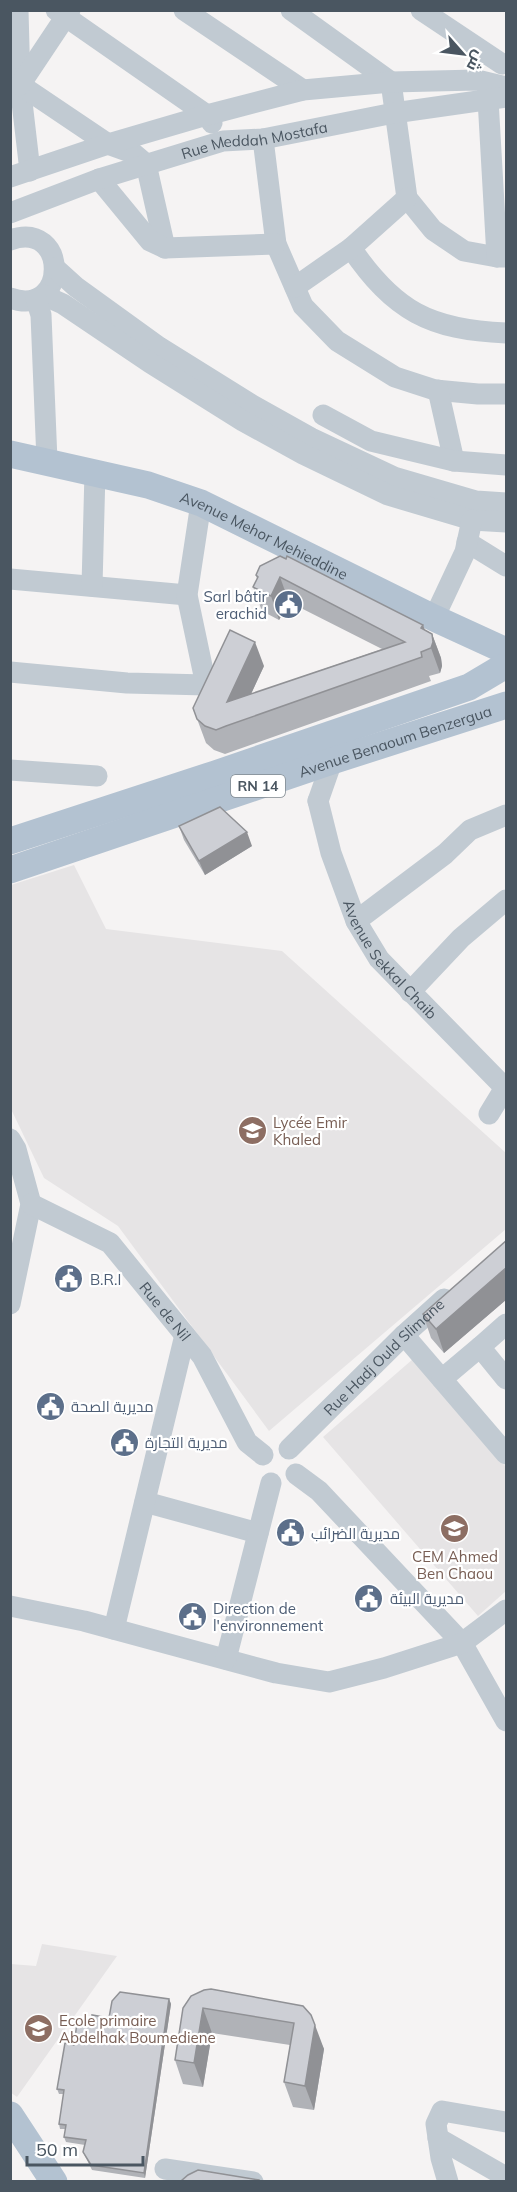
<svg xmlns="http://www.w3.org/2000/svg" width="517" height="2192" font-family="Mulish,Cairo,sans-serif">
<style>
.education{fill:#e6e4e5}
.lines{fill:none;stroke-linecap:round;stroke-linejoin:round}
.minor{stroke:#c1cad2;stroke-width:21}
.major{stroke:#b3c2d1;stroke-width:27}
.wall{fill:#b0b2b7}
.shaded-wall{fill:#909195}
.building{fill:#cdcfd5;stroke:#909195;stroke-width:1.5}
.labels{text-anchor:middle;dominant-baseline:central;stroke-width:4.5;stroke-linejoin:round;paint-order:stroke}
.shield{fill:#fff;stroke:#808990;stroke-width:1.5}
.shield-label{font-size:14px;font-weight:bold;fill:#4a5661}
.street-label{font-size:15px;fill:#4a5661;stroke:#fff}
.service-label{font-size:15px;fill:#4e5e75;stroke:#fff;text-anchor:start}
.education-label{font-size:15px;fill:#785e54;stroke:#fff;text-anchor:start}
</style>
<rect width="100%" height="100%" fill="#f5f3f3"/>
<path class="education" d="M74 865 106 929 282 951 506 1153V1229L269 1431 118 1226 44 1178 11 1109V885Z
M413 1359 506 1467V1591L478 1616 323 1437Z
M42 1944 117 1956 17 2097 10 2092 11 1964 36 1966Z"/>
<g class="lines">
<g class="minor">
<path d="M18 10 20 85 30 171"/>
<path d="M56 10 207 115 212 123"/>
<path d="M184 10 303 90"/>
<path d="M291 10 391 82 407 198 433 230 464 251 497 257H506"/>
<path d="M421 10 502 64"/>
<path d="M10 78 108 144 133 153 146 164 165 248"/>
<path d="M20 85 70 10"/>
<path d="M488 99 497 257"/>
<path d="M263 139 276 244 303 306 337 341 395 377 435 390 478 394H506"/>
<path d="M10 177 108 144 207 115 303 90 391 82 477 80 506 87"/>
<path d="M99 179 150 241 165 248 276 244"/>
<path id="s1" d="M10 213 99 179 223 141 263 139 394 113 506 97"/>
<path d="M10 240C69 219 69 319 10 298"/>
<path d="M351 248C394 311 430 330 506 333"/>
<path d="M55 268 76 287 159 347 252 405 311 438 394 477 476 501 506 503"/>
<path d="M295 287 351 248 407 198"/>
<path d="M43 295 63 304 149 362 243 421 303 454 388 495 472 520 506 522"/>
<path d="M36 299 41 315 47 461"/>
<path d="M438 390 454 461"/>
<path d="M323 415 371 441 454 461 506 465"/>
<path d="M467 542 506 566"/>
<path d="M10 579 187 595"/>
<path d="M92 586 95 472"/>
<path d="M434 618 465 552 472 520"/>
<path d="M10 672 127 683 206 685 187 595 201 503"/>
<path d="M10 770 97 776"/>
<path id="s2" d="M318 801 331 853 356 921 379 959 506 1089"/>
<path d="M318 801 332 761"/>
<path d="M356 921 445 854 470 830 506 815"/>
<path d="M410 992 461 938 506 900"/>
<path d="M489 1114 506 1086"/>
<path d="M10 1139 16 1149 31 1204 10 1304"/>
<path id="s3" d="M31 1204 110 1243 202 1356 247 1442 263 1455"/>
<path d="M506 1324 480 1347 506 1379"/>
<path d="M404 1335 506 1454"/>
<path d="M442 1379 480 1347"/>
<path id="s4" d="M289 1449 404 1335 444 1299"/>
<path d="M296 1474 319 1491 462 1643 506 1721"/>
<path d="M145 1502 258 1533"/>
<path d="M10 1606 84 1621 276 1673 329 1682 384 1668 462 1643 506 1610"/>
<path d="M114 1629 185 1335"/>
<path d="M226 1659 271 1483"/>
<path d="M438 2138 506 2177"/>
<path d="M165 2169 253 2182"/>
<path d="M448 2182 441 2158 436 2124 442 2111 506 2122"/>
</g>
<g class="major">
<path id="s5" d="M10 454 148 485 201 503 434 618 506 651"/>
<path d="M10 841 215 774 469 687 501 668"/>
<path id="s6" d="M10 870 332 761 506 705"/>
<path d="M10 2115 54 2182"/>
</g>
</g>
<path class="wall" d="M260 566 423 625 425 630 432 634 441 658 442 666 440 673 429 676 431 681 225 754 214 750 206 743 193 708 264 666 251 694 382 649 289 602 279 620 262 611 253 587 257 579 256 575Z
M179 826 252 846 205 875 184 840Z
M507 1240V1299L444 1353 431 1338 423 1314Z
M169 1999 171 2004 145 2178 92 2170 83 2152 85 2145 66 2142 64 2137 66 2129H60L59 2124 64 2094H59L57 2089 74 2045 109 2018Z
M303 2006 324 2049 314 2110 293 2107 284 2082 290 2045 212 2033 203 2087 183 2084 175 2060 183 2008Z"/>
<path class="shaded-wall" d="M280 577 289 602 279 620 271 596Z
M423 625 431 648 432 634 441 658 442 666 440 673 431 648 421 628Z
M255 642 264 666 238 722 227 702Z
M247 832 252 846 205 875 199 861Z
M507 1267V1299L444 1353 436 1329Z
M169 1999 171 2004 145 2178 144 2173Z
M203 2008 212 2033 203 2087 194 2063Z
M315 2025 324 2049 314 2110 305 2086Z"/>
<path class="building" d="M280 556 286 559 287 556 423 625 421 628 432 634 433 642 431 648 421 652 422 657 226 726 216 730 205 726 197 719 193 708 230 630 255 642 227 702 405 642 280 577 271 596 253 587 258 577 256 575 260 566Z
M220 807 247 832 199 861 179 826Z
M507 1240V1267L436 1329 423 1314Z
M211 1989 303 2006 311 2015 315 2025 305 2086 284 2082 294 2023 203 2008 194 2063 175 2060 183 2008 191 1996 204 1990Z
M120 1992 169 1999 144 2173 91 2165 83 2152 86 2140 64 2137 66 2125 59 2124 64 2090 57 2089 65 2043 74 2045 77 2023 91 2025 92 2015 109 2018 112 2001Z
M198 2170 259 2180V2181H181L188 2175Z"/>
<defs>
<symbol id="civic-disc" viewBox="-11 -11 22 22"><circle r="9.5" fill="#5c6f8a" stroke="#fff"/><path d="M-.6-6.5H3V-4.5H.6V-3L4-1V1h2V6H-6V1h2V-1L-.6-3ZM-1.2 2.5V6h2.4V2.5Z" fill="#fff"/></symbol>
<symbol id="school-disc" viewBox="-11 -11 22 22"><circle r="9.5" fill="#8d6e63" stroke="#fff"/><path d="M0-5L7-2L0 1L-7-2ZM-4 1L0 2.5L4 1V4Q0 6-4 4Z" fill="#fff"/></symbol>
</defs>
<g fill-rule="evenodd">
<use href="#civic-disc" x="272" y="588" width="33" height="33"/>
<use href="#school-disc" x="236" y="1114" width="33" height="33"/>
<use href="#civic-disc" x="52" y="1262" width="33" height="33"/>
<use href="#civic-disc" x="34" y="1390" width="33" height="33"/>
<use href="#civic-disc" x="108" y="1426" width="33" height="33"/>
<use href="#school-disc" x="438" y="1512" width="33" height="33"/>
<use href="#civic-disc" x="274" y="1516" width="33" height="33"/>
<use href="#civic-disc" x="352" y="1582" width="33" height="33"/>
<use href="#civic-disc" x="176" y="1600" width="33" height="33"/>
<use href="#school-disc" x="22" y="2012" width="33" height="33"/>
</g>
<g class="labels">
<rect class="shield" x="231" y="775" width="54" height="22" rx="4.5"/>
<g class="shield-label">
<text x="258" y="786">RN 14</text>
</g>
<g class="street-label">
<text stroke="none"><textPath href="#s1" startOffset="256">Rue Meddah Mostafa</textPath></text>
<text stroke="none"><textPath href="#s5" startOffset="268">Avenue Mehor Mehieddine</textPath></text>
<text stroke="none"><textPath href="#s6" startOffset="406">Avenue Benaoum Benzergua</textPath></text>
<text stroke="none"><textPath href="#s2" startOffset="177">Avenue Sekkal Chaib</textPath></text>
<text stroke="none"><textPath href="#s3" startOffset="176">Rue de Nil</textPath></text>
<text stroke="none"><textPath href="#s4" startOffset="132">Rue Hadj Ould Slimane</textPath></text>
</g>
<g class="service-label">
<text x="267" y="596" text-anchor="end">Sarl bâtir<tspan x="267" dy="17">erachid</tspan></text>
<text x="90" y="1279">B.R.I</text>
<text x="71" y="1406">مديرية الصحة</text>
<text x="145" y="1442">مديرية التجارة</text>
<text x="311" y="1533">مديرية الضرائب</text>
<text x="390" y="1598">مديرية البيئة</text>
<text x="213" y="1608">Direction de<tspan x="213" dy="17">l'environnement</tspan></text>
</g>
<g class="education-label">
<text x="273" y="1122">Lycée Emir<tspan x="273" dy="17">Khaled</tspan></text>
<text x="455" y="1556" text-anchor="middle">CEM Ahmed<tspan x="455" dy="17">Ben Chaou</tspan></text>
<text x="59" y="2020">Ecole primaire<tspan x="59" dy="17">Abdelhak Boumediene</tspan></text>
</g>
</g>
<rect width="517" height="2192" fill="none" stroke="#4a5661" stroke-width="24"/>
<g transform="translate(463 54) rotate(118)" stroke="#ffffff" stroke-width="4.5" paint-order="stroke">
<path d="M0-4.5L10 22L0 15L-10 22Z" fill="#4a5661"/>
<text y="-9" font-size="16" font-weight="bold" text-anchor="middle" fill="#4a5661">ش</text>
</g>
<path d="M27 2156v9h116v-9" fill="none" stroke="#4a5661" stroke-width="3"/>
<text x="36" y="2156" font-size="18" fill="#4a5661" stroke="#ffffff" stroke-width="4.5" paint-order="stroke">50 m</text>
</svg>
